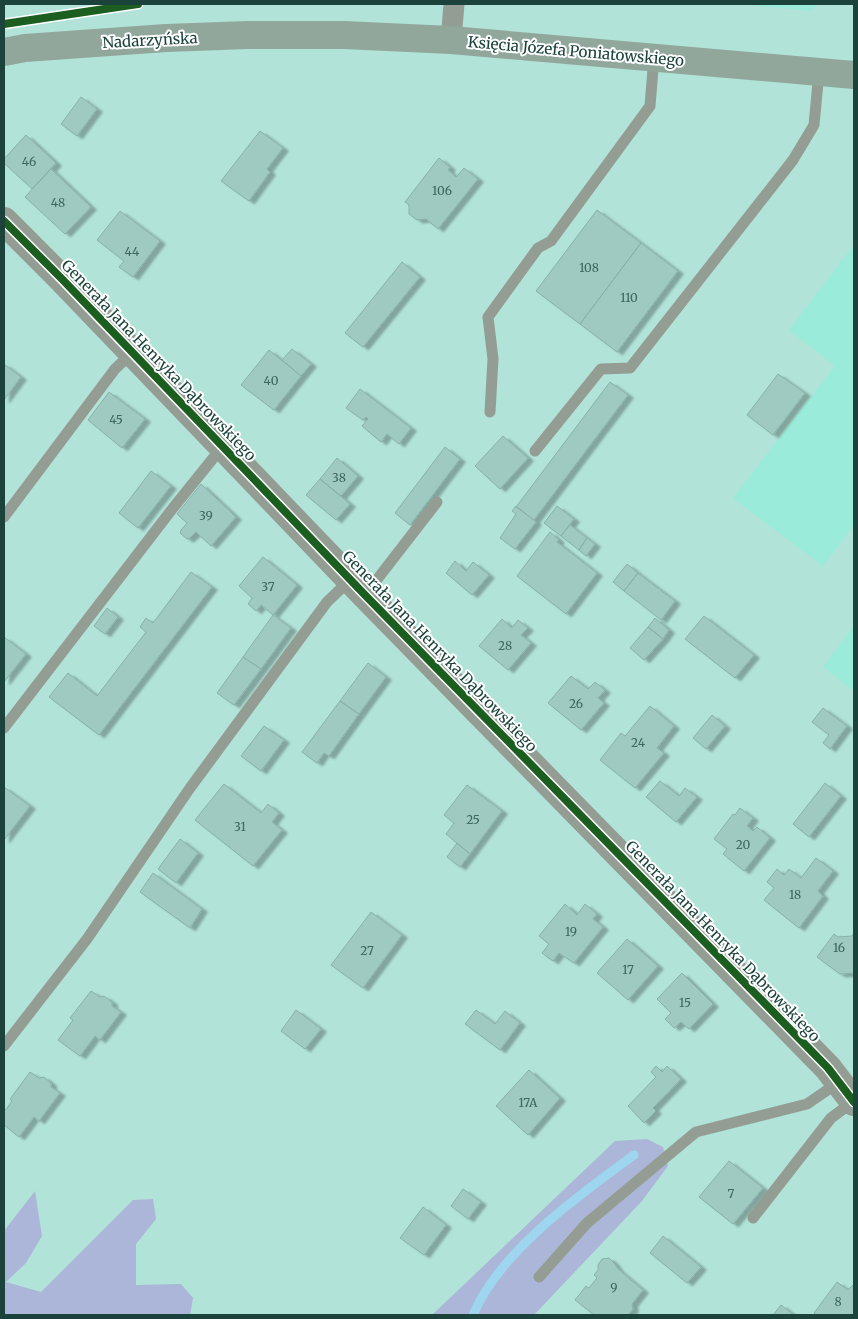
<svg xmlns="http://www.w3.org/2000/svg" width="858" height="1319" font-family="Merriweather,serif">
<style>
.built{fill:#9aebd9}
.forest{fill:#acb6d8}
.lines{fill:none;stroke-linecap:round;stroke-linejoin:round}
.stream{stroke:#9dd6ee;stroke-width:9}
.building{fill:#9fcac1;stroke:#88b1a8;filter:url(#shadow)}
.service{stroke:#949d93;stroke-width:11}
.minor{stroke:#949d93;stroke-width:21}
.tertiary{stroke:#949d93;stroke-width:28}
.secondary{stroke:#92a79c;stroke-width:28}
.cycleway-casing{stroke:#fff;stroke-width:11}
.cycleway{stroke:#1b5e20;stroke-width:8}
.labels{text-anchor:middle;dominant-baseline:central;stroke-width:4;stroke-linejoin:round;paint-order:stroke}
.number-label{font-size:12px;fill:#3d665d}
.street-label{font-size:15px;fill:#1b433b;stroke:#fff}
</style>
<defs>
<filter id="shadow"><feDropShadow dx="5.5" dy="3" stdDeviation="1" flood-color="#0004"/></filter>
</defs>
<rect width="100%" height="100%" fill="#b1e3d8"/>
<path class="built" d="M739 4H817L812 11Z
M854 245V525L823 566 733 498 835 366 789 330Z
M854 626V691L823 667Z"/>
<path class="forest" d="M647 1139 663 1147 668 1166 642 1201 534 1315H432L615 1141Z
M35 1191 42 1236 26 1263 6 1282 41 1292 133 1200 153 1199 156 1219 136 1244V1285L181 1284 193 1298 190 1315H4V1231Z"/>
<g class="lines">
<path class="stream" d="M473 1315C500 1251 578 1196 634 1155"/>
</g>
<path class="building" d="M81 97 97 109 77 136 61 124Z
M260 131 283 148 267 169 270 172 249 201 221 181Z
M26 135 56 163 32 189 4 163V159Z
M439 158 450 167 448 170 456 177 464 168 478 179 438 229 426 219 417 220 409 214V205L405 202Z
M51 169 91 207 65 234 25 197Z
M597 210 641 243 580 324 536 291Z
M120 211 160 241 133 277 119 267 124 261 97 240Z
M641 243 678 271 617 352 580 324Z
M402 262 420 277 363 347 345 333Z
M292 349 311 364 301 376 282 360Z
M269 350 301 376 274 410 241 385Z
M4 364 21 377 4 400Z
M778 374 805 393 773 435 747 415Z
M610 382 628 395 534 520 516 507Z
M360 389 411 428 399 444 387 434 381 442 362 426 368 419 366 417 363 420 346 408Z
M109 392 145 419 122 448 88 420Z
M503 436 528 458 500 489 475 466Z
M445 447 460 459 410 525 395 513Z
M337 458 358 476 341 496 320 479Z
M151 471 171 486 138 528 119 513Z
M320 479 350 504 336 520 306 495Z
M201 484 236 517 211 546 196 532 190 538 187 539 180 533 181 530 187 523 177 514Z
M516 506 536 522 515 549 500 538 516 514 512 511Z
M557 506 574 519 561 536 544 523Z
M570 525 587 538 579 550 561 536Z
M550 532 559 540 557 542 597 573 566 614 517 576Z
M587 538 595 544 586 556 579 550Z
M263 557 297 585 273 615 261 605 256 611 248 604 252 598 239 586Z
M455 561 466 571 473 562 489 575 472 595 446 573Z
M627 564 638 573 624 591 613 582Z
M191 572 212 587 99 735 49 697 68 673 97 696 146 632 140 627 146 618 153 623Z
M638 573 675 601 661 620 624 591Z
M107 608 118 617 105 634 94 626Z
M273 615 291 628 261 669 243 657Z
M704 616 754 655 735 678 685 639Z
M655 618 669 630 663 639 648 627Z
M502 619 512 628 518 620 528 628 521 635 531 643 508 670 479 646Z
M648 627 663 639 644 660 630 648Z
M4 637 26 654 4 682Z
M243 657 261 669 234 705 217 693Z
M368 663 386 677 359 714 340 701Z
M571 676 588 689 595 682 605 690 598 698 604 703 581 730 548 703Z
M340 701 359 714 329 756 324 753 317 763 302 752Z
M650 706 674 726 657 748 664 753 635 788 600 760 621 733 625 736Z
M823 708 847 726 830 749 823 743 829 735 812 722Z
M712 715 725 726 706 749 693 738Z
M264 726 284 740 261 771 241 756Z
M660 781 679 796 685 788 697 797 676 822 646 797Z
M825 783 841 796 809 837 793 824Z
M224 784 261 813 268 804 279 813 272 822 282 830 253 866 195 820Z
M467 785 502 811 470 854 446 834 454 823 444 815Z
M4 787 30 806 4 840Z
M740 808 753 818 747 826 753 831 757 827 770 838 744 871 723 854 727 849 714 839 733 814 735 815Z
M180 839 198 853 176 883 158 869Z
M457 843 470 854 460 867 447 857Z
M816 858 833 871 818 891 823 896 799 928 764 900 774 888 767 882 777 869 784 875 789 869 801 878Z
M153 873 202 909 190 928 140 892Z
M565 904 577 915 585 904 597 914 593 919 603 927 574 963 559 953 553 961 542 953 549 944 539 936Z
M371 912 402 935 363 988 331 965Z
M854 933V973L840 974 817 957 834 934 838 937 852 936Z
M627 939 658 966 628 1000 597 973Z
M682 973 713 1004 689 1029 681 1022 674 1028 665 1019 671 1013 657 999Z
M91 991 100 997 104 996 112 1002V1006L121 1012 100 1040 95 1036 80 1056 58 1040 73 1020 70 1018Z
M296 1010 321 1029 305 1049 281 1031Z
M476 1010 495 1024 505 1011 520 1023 500 1050 465 1024Z
M656 1066 662 1072 667 1066 681 1079 653 1108 656 1111 644 1123 628 1106 656 1077 651 1072Z
M529 1070 560 1098 528 1135 496 1106Z
M30 1072 39 1078 44 1077 51 1083V1087L60 1093 39 1121 34 1117 19 1137 4 1125V1112L12 1101 10 1099Z
M729 1161 763 1188 733 1224 699 1197Z
M463 1189 481 1202 468 1219 451 1206Z
M423 1207 446 1225 424 1255 400 1238Z
M663 1236 701 1267 687 1283 650 1253Z
M609 1258 614 1263 618 1269 643 1290 632 1304 633 1309 628 1315H594L575 1300 586 1286 589 1288 597 1278 594 1275 598 1270V1265L602 1259Z
M837 1282 848 1290 854 1284V1315H817L814 1313Z
M781 1305 794 1315H773Z"/>
<g class="lines">
<path class="service" d="M490 412 493 359 488 317 538 248 551 241 650 106 654 57
M535 451 601 369 630 368 793 160 814 125 819 72
M4 517 115 369 133 352
M365 595 437 502
M4 728 173 508 223 446
M4 1046 87 939 190 788 327 602 351 579
M753 1218 831 1118 854 1101
M539 1277 587 1223 696 1132 807 1104 839 1082"/>
<path class="minor" d="M451 40 454 4"/>
<path class="tertiary" d="M4 221 62 279 365 595 828 1068 854 1102"/>
<path class="secondary" d="M4 52 25 48 166 38 248 35H344L451 40 854 75"/>
<defs>
<path id="cycleway" d="M4 24 138 4
M4 221 62 279 365 595 828 1068 854 1102"/>
</defs>
<use href="#cycleway" class="cycleway-casing"/>
<use href="#cycleway" class="cycleway"/>
</g>
<g class="labels">
<g class="number-label">
<text x="29" y="161">46</text>
<text x="442" y="190">106</text>
<text x="58" y="202">48</text>
<text x="132" y="251">44</text>
<text x="589" y="267">108</text>
<text x="629" y="297">110</text>
<text x="271" y="380">40</text>
<text x="116" y="419">45</text>
<text x="339" y="477">38</text>
<text x="206" y="515">39</text>
<text x="268" y="586">37</text>
<text x="505" y="645">28</text>
<text x="576" y="703">26</text>
<text x="638" y="742">24</text>
<text x="473" y="819">25</text>
<text x="240" y="826">31</text>
<text x="743" y="844">20</text>
<text x="795" y="894">18</text>
<text x="571" y="931">19</text>
<text x="839" y="947">16</text>
<text x="367" y="950">27</text>
<text x="628" y="969">17</text>
<text x="685" y="1002">15</text>
<text x="528" y="1102">17A</text>
<text x="731" y="1193">7</text>
<text x="614" y="1287">9</text>
<text x="838" y="1301">8</text>
</g>
<g class="street-label">
<text transform="translate(150 40) rotate(-3)">Nadarzyńska</text>
<text transform="translate(576 51) rotate(5)">Księcia Józefa Poniatowskiego</text>
<text transform="translate(159 360) rotate(46)">Generała Jana Henryka Dąbrowskiego</text>
<text transform="translate(440 651) rotate(46)">Generała Jana Henryka Dąbrowskiego</text>
<text transform="translate(723 941) rotate(46)">Generała Jana Henryka Dąbrowskiego</text>
</g>
</g>
<rect width="858" height="1319" fill="none" stroke="#1b433b" stroke-width="10"/>
</svg>
